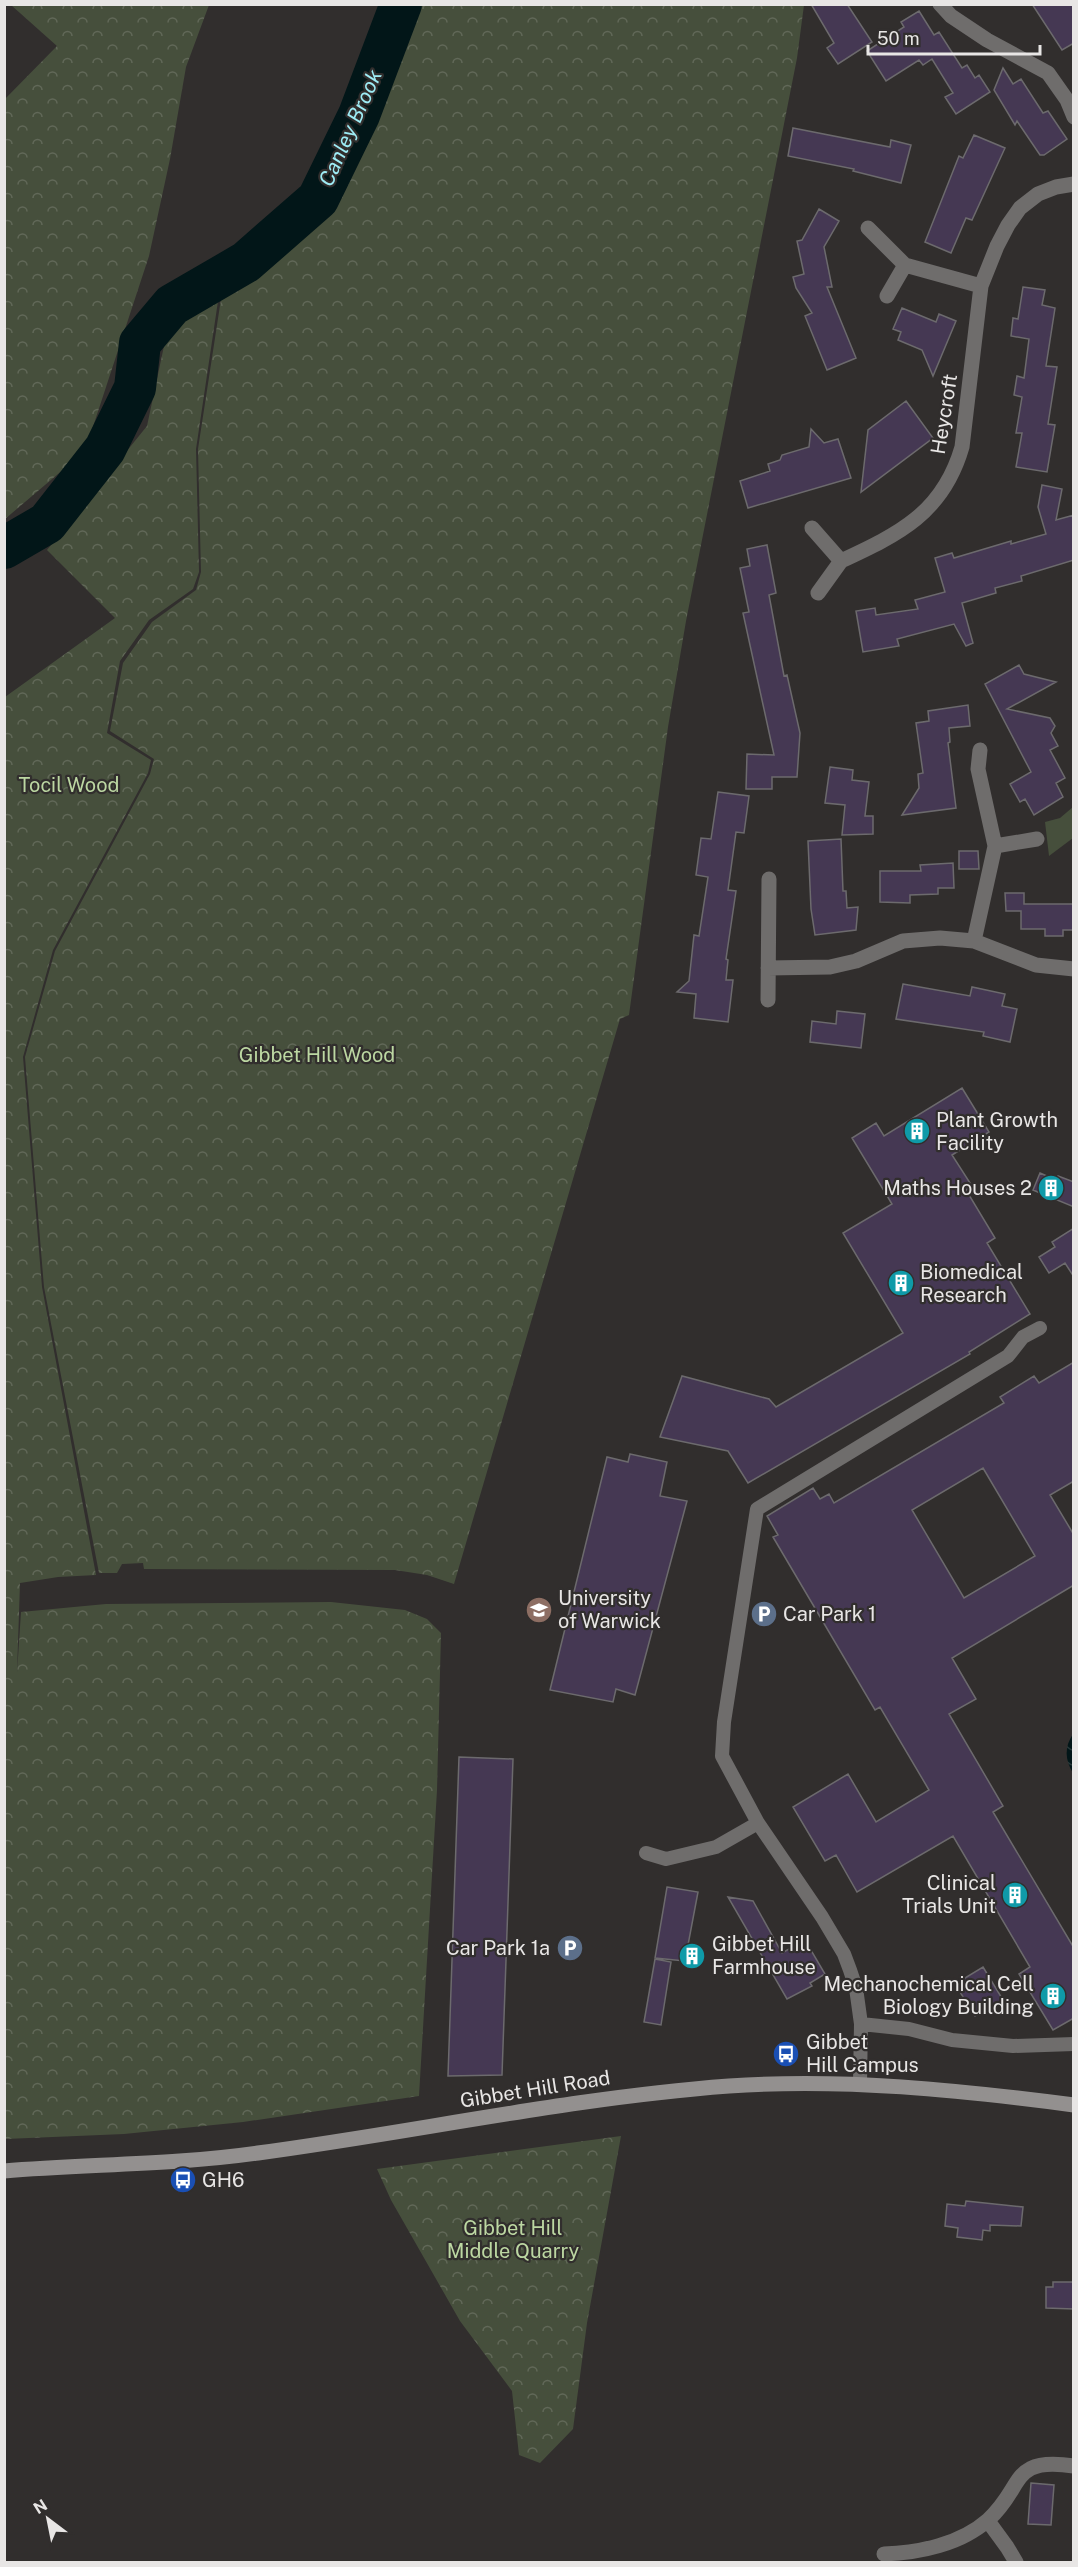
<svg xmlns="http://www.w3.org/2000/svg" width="1078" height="2567" font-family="'Public Sans',sans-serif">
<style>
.green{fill:#464f3c}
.forest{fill:url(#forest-crowns)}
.water{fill:url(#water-waves)}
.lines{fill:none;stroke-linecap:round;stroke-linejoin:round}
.river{stroke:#021618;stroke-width:42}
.building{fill:#453853;stroke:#6c6a6d;stroke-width:1.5;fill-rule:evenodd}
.lane{stroke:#6f6d6c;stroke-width:14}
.street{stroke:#6f6d6c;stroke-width:15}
.secondary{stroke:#93908f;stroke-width:15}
.labels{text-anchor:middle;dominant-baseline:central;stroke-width:4.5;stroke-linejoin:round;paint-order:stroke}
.street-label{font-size:20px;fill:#e8e6e5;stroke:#312e2d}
.park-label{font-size:20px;fill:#bcd7a2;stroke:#312e2d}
.poi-label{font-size:20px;fill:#e8e6e5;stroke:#312e2d;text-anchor:start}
.water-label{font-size:21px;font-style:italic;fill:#9eecf5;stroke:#312e2d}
</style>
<defs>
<pattern id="forest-crowns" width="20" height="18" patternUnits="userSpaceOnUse" patternTransform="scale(1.5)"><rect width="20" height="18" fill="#464f3c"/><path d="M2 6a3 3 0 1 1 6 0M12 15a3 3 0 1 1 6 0" fill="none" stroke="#616858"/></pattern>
<pattern id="water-waves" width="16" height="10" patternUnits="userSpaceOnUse" patternTransform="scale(1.5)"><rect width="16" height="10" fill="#021618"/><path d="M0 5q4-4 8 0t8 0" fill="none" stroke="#273839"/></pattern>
</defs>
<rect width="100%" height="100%" fill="#312e2d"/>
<path class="green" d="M1073 807V838L1049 856 1045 822 1060 818Z"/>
<path class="forest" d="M11 5H209L186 67 170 159 149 256 85 451 5 519V99L57 46Z
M410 5H804L797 58 686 621 668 727 629 1015 620 1019 454 1584 427 1575 395 1570 144 1569 143 1563 122 1564 117 1573H99L44 1287 25 1057 55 951 150 774 154 759 110 731 123 663 152 622 196 590 201 572 198 449 221 299 278 255 330 201 370 114Z
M218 301 196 449 199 572 193 589 149 620 120 661 107 733 151 760 148 773 53 950 23 1057 42 1287 96 1575 58 1577 20 1583 17 1673 21 1612 106 1604 331 1602 405 1610 427 1619 441 1633 437 1790 419 2096 243 2122 124 2134 5 2139V697L115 618 47 550 147 426 167 332Z
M621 2136 587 2323 573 2429 540 2463 519 2455 512 2391 460 2321 391 2200 377 2169Z"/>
<path class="water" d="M1073 1734V1773C1065 1760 1064 1747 1073 1734Z"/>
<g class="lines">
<path class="river" d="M4 548 47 523 105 449 135 388 140 343 172 305 246 262 318 199 359 115 401 4"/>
</g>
<path class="building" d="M811 4H847L872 42 838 64 827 48 834 43Z
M1032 4H1074V43L1062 50Z
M919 11 934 35 939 32 962 68 967 65 975 78 979 75 990 92 956 114 945 97 953 93 932 59 923 65 919 60 886 81 867 51 904 27 901 22Z
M1003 68 1013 84 1021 79 1043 113 1048 111 1067 139 1044 155H1040L1017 121 1015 125 994 90Z
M793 128 890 147 891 140 911 145 901 183 853 171 854 169 788 156Z
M974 135 1005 148 972 220 966 218 951 253 925 242 959 156 963 158Z
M819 209 839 221 824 247 832 287H827L856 358 827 370 805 316 812 313 796 288 793 277 804 274 797 241 802 240Z
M1023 287 1045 290 1042 305 1055 308 1046 366 1057 367 1048 424 1055 425 1047 472 1016 467 1022 433H1016L1022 397 1014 395 1017 376 1024 378 1029 339 1011 336 1013 318 1018 319Z
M902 308 936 322 939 314 956 321 933 376 922 350 898 340 901 332 893 329Z
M906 401 933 438 861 492 868 430Z
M811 429 824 443 838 439 851 478 748 508 740 481 770 471 768 464 780 460 782 455 809 447Z
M1042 485 1062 489 1056 520 1074 515V560L1021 576 1022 581 995 588 996 593 962 603 973 643 966 646 954 624 897 639 899 646 863 652 856 611 875 608 876 615 918 609 915 600 945 592 935 558 952 553 954 558 1011 541V544L1046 534 1038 507Z
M767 545 776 593 769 595 784 676 787 675 800 733 797 777H772V789H746L747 754 774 755 743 613 749 612 740 568 750 566 747 549Z
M1019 665 1024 674 1056 682 1007 709 1050 718 1055 726 1051 733 1058 746 1050 750 1065 778 1056 783 1063 797 1034 815 1025 799 1020 802 1010 784 1031 772 985 684Z
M968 705 970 726 949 728 950 742 948 743 956 808 902 815 919 788 918 774 923 773 916 723 929 721 928 711Z
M830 767 853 770 852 780 869 782 865 816H873V834L842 835 845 805 825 803Z
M718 792 749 796 744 833 736 832 728 890 736 891 726 959 728 960 726 980H733L728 1022 694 1018 696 994 677 992 689 981 694 935 699 936 708 877 696 875 701 838 711 839Z
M841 839 843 891H846L847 908 858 907 856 930 815 935 811 909 808 841Z
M959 851H978L979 869H959Z
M953 863 954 888H938V894L910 895V903L880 902V871H921L920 865Z
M1005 893H1024V904H1074V930H1063V936H1045V929H1021V911H1006Z
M903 984 970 996 972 987 1005 994 1002 1006 1017 1009 1010 1042 983 1036 984 1032 896 1019Z
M837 1011 865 1014 861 1048 810 1042 812 1021 836 1024Z
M962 1088 989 1132 952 1155 972 1186 966 1190 995 1238 987 1243 1030 1314 969 1352 970 1354 748 1483 728 1451 660 1437 682 1376 769 1399 776 1407 903 1333 843 1233 892 1204 852 1138 876 1123 884 1136Z
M1040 1173 1056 1180 1058 1176 1074 1182V1207L1033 1190Z
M1074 1228V1277L1065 1263 1049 1273 1039 1257 1055 1247 1052 1242Z
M1074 1362V1481L1050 1495 1074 1535V1585L952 1658 976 1699 949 1714 1003 1806 993 1812 1074 1948V2018L1053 2030 1019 1974 1030 1967 953 1836 857 1892 836 1855 825 1861 793 1807 848 1774 876 1822 929 1790 880 1707 875 1710 773 1537 778 1535 767 1516 813 1488 820 1499 829 1494 834 1503 1004 1403 1000 1397 1034 1376 1039 1383ZM983 1468 1035 1556 964 1598 912 1510Z
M630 1454 667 1462 660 1496 687 1501 635 1695 616 1689 613 1702 550 1690 607 1457 628 1462Z
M459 1757 513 1759 502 2075 448 2076Z
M667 1887 698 1892 685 1961 655 1958Z
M728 1897 753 1901 782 1953 805 1940 825 1974 810 1983 812 1986 787 1999Z
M655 1959 671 1962 661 2025 644 2022Z
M983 1967 1003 2000 975 2016 955 1984Z
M966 2201 1023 2207 1021 2226 990 2225V2231L983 2230 982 2240 957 2237 958 2228 945 2226 947 2204 965 2206Z
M1053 2282H1074V2309L1046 2308V2287H1053Z
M1031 2483 1054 2485 1051 2525 1028 2524Z"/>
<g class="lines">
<path class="lane" d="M646 1853 666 1859 716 1847 758 1823
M861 2024 909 2029 952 2040 1013 2046 1074 2044
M860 2083 861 2024 856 1988 850 1970 844 1954 822 1917 758 1823 722 1756 724 1722 757 1509 1008 1356 1023 1337 1040 1328"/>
<path class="street" d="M940 4 951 16 987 40 1048 73 1067 100 1074 117
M868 228 905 265 887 296
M905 265 981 286
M812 528 841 561 818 593
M841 561C899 534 943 513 962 447L981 286 997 246 1008 225 1020 208 1038 194 1056 187 1074 184
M980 750 978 769 995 846
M974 941 995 846 1037 839
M768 968 830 967 856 961 903 941 940 938 974 941 1036 965 1074 969
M768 1000 769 879
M988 2521 1007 2547 1016 2562
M884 2554C919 2553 961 2544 988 2520 1025 2487 1009 2456 1074 2466"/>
<path class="secondary" d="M4 2171C89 2164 174 2165 258 2153 415 2132 570 2098 729 2086 844 2078 959 2090 1074 2105"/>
</g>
<defs>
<symbol id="building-disc" viewBox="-11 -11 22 22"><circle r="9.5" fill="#0f9aa8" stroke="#312e2d"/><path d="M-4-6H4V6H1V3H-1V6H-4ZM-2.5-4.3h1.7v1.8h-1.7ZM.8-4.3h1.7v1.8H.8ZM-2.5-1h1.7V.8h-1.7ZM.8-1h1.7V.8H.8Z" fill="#fff"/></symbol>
<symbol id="university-disc" viewBox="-11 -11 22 22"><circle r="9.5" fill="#8d6e63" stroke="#312e2d"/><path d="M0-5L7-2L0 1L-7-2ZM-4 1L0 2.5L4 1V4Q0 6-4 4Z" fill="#fff"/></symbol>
<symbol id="parking-disc" viewBox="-11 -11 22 22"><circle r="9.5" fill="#5c6f8a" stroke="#312e2d"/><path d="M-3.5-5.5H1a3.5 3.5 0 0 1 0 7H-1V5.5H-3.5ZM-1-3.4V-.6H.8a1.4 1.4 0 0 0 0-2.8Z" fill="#fff"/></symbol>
<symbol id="bus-disc" viewBox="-11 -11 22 22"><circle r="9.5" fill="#1a4fb4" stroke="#312e2d"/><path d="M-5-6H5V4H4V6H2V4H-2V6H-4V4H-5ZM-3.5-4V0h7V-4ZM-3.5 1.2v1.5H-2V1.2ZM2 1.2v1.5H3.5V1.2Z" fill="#fff"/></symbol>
</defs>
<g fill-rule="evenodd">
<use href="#building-disc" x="902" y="1116" width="30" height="30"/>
<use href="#building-disc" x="1036" y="1173" width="30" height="30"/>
<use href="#building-disc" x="886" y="1268" width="30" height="30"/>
<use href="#university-disc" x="524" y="1595" width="30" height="30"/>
<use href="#parking-disc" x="749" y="1599" width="30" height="30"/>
<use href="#building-disc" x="1000" y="1880" width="30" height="30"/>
<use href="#parking-disc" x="555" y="1933" width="30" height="30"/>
<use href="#building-disc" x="677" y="1941" width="30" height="30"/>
<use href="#building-disc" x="1038" y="1981" width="30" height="30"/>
<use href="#bus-disc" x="771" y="2039" width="30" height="30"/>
<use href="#bus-disc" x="168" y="2165" width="30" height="30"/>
</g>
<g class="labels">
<g class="street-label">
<text transform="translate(944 414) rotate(-81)">Heycroft</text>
<text transform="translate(535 2089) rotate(-9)">Gibbet Hill Road</text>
</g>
<g class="park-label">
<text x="69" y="785">Tocil Wood</text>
<text x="317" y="1055">Gibbet Hill Wood</text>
<text x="513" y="2228">Gibbet Hill<tspan x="513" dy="23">Middle Quarry</tspan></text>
</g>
<g class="poi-label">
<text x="936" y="1120">Plant Growth<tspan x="936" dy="23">Facility</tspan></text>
<text x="1032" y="1188" text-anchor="end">Maths Houses 2</text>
<text x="920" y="1272">Biomedical<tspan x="920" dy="23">Research</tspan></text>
<text x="558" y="1598">University<tspan x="558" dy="23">of Warwick</tspan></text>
<text x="783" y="1614">Car Park 1</text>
<text x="996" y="1883" text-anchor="end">Clinical<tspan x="996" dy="23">Trials Unit</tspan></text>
<text x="712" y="1944">Gibbet Hill<tspan x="712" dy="23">Farmhouse</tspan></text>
<text x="550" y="1948" text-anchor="end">Car Park 1a</text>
<text x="1034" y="1984" text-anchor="end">Mechanochemical Cell<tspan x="1034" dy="23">Biology Building</tspan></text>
<text x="806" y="2042">Gibbet<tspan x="806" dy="23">Hill Campus</tspan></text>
<text x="202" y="2180">GH6</text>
</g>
<g class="water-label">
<text transform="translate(350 128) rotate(-66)">Canley Brook</text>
</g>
</g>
<rect width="1078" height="2567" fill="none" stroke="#e8e6e5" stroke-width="12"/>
<g transform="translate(48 2519) rotate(328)" stroke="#312e2d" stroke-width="4.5" paint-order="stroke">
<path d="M0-4.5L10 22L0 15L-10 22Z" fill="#e8e6e5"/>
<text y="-9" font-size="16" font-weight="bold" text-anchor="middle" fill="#e8e6e5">N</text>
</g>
<path d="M868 45v9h172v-9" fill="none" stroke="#e8e6e5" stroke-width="3"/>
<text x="877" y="45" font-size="18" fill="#e8e6e5" stroke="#312e2d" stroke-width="4.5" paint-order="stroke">50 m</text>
</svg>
